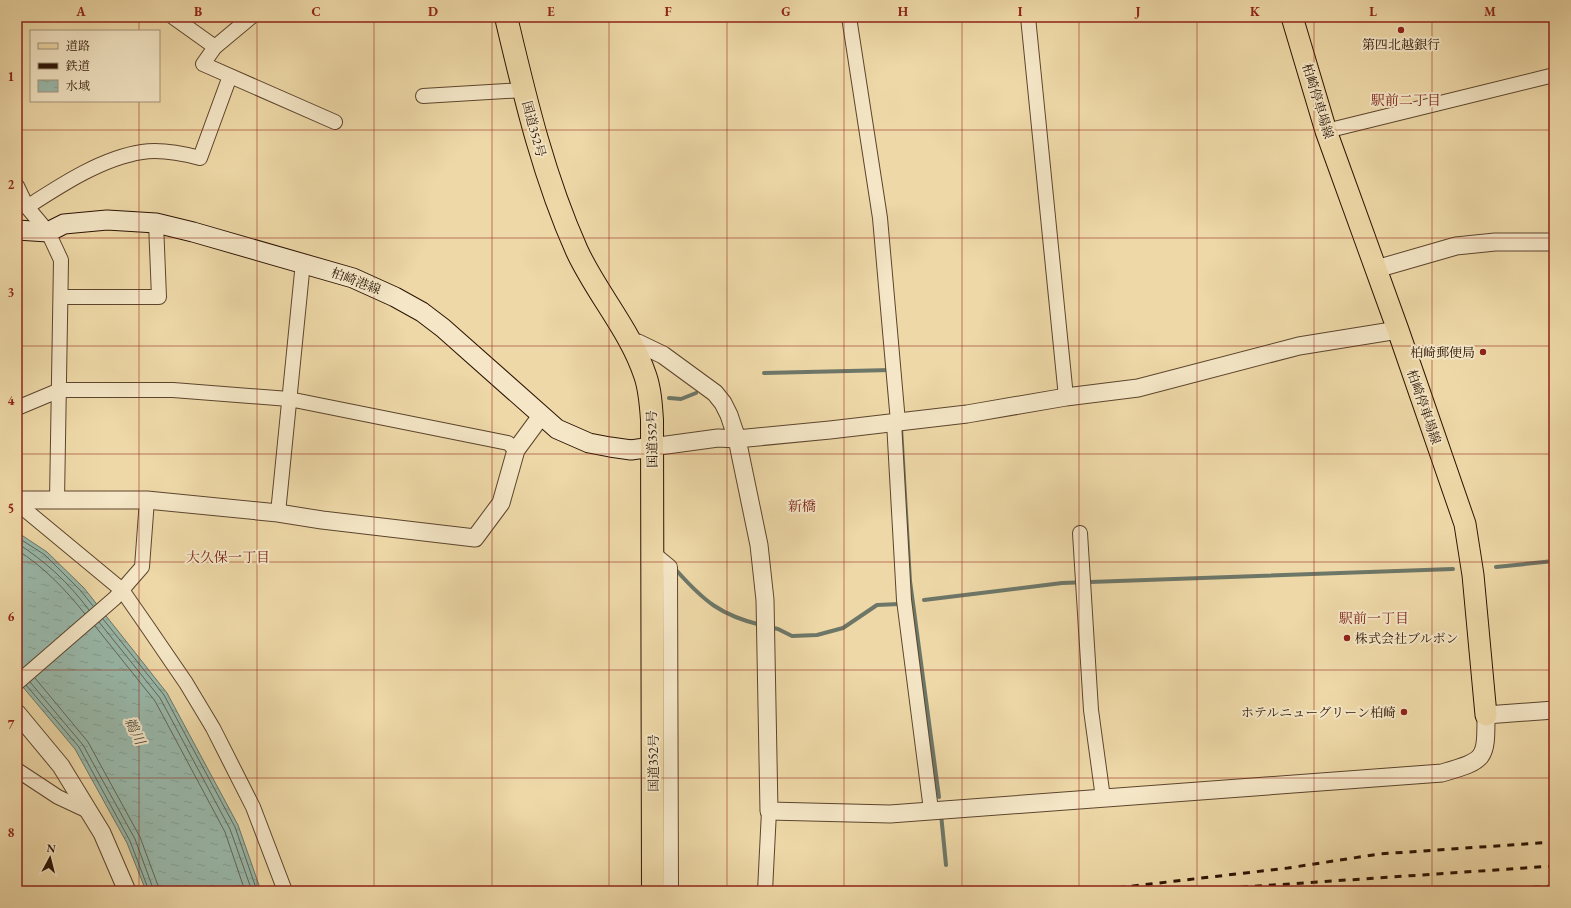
<svg xmlns="http://www.w3.org/2000/svg" width="1571" height="908" font-family="'EB Garamond','Noto Serif JP',serif">
<style>
.water{fill:url(#water-ripples);stroke:#6d7768}
.lines{fill:none;stroke-linecap:round;stroke-linejoin:round}
.shore{stroke:#626658;stroke-width:1}
.stream{stroke:#6d7768;stroke-width:4}
.minor-casing{stroke:#5c452d;stroke-width:16}
.tertiary-casing{stroke:#5c452d;stroke-width:19}
.secondary-casing{stroke:#2c1404;stroke-width:21}
.primary-casing{stroke:#2c1404;stroke-width:23}
.trunk-casing{stroke:#2c1404;stroke-width:24}
.minor{stroke:#f4e6c6;stroke-width:14}
.tertiary{stroke:#f4e6c6;stroke-width:17}
.secondary{stroke:#f4e6c6;stroke-width:19}
.primary{stroke:#eed8a7;stroke-width:21}
.trunk{stroke:#eed8a7;stroke-width:22}
.rail{stroke:#2c1404;stroke-width:3;stroke-dasharray:7 7;stroke-linecap:butt}
.grid{fill:none;stroke:#8f2418;stroke-width:1;stroke-opacity:0.55}
.poi-dot{fill:#8f2418;stroke:#f4e6c6;stroke-width:1.5}
.labels{text-anchor:middle;dominant-baseline:central;stroke-width:4;stroke-linejoin:round;paint-order:stroke}
.poi-label{font-size:13px;fill:#2c1404;stroke:#f4e6c6;text-anchor:end}
.street-label{font-size:13px;fill:#2c1404;stroke:#f4e6c6}
.neighbourhood-label{font-size:14px;fill:#7a1f14;stroke:#f4e6c6}
.water-label{font-size:14px;font-style:italic;fill:#524e3e;stroke:#f4e6c6}
.neatline{fill:none;stroke:#8f2418;stroke-width:1.5}
.grid-label{font-size:13px;text-anchor:middle;font-weight:bold;fill:#8f2418}
</style>
<defs>
<pattern id="water-ripples" width="26" height="14" patternUnits="userSpaceOnUse"><rect width="26" height="14" fill="#99b9ab"/><path d="M2 4q2-2 4 0t4 0M15 11q2-2 4 0t4 0" fill="none" stroke="#849e92"/></pattern>
</defs>
<rect width="100%" height="100%" fill="#eed8a7"/>
<filter id="stains"><feTurbulence type="fractalNoise" baseFrequency=".005" numOctaves="4"/><feColorMatrix values="0 0 0 0 .2 0 0 0 0 .09 0 0 0 0 .02 0 0 0 .5 -.17"/></filter>
<radialGradient id="worn" r=".72"><stop offset=".6" stop-color="#630" stop-opacity="0"/><stop offset="1" stop-color="#630" stop-opacity=".3"/></radialGradient>
<path class="water" d="M17 532 47 552 84 588 167 693 238 825 261 891H146L127 843 75 749 17 680Z"/>
<g class="lines">
<path class="shore" d="M17 537 45 555 81 591 93 606
M17 543C46 562 68 582 89 610
M17 550C44 567 65 589 85 614
M103 619 164 695 235 827 257 891
M99 622 160 698 230 829 252 891
M95 626 155 701 225 832 245 891
M35 678 88 742 140 837 160 891
M30 682 83 745 135 839 154 891
M26 685 79 747 130 841 149 891"/>
<path class="stream" d="M764 373 891 370
M669 398 681 399 696 393
M901 427 910 581 939 797
M1496 567 1554 561
M677 571C704 601 720 615 761 625
M924 600 1062 583 1453 569
M769 627 778 629 792 636 817 635 843 628 877 605 899 604
M941 814 946 865"/>
<defs>
<path id="minor" d="M173 17 215 47 251 17
M849 17 880 218 898 422
M1028 17 1066 397
M215 47 203 64 335 122
M423 96 523 90
M1326 131 1554 75
M17 186 27 207 48 232 61 260 57 500
M27 207C61 185 102 158 142 152 161 149 181 153 200 158L230 76
M61 297H159L156 223
M17 408 60 390H173L289 399 508 443 516 450
M894 422 904 600 931 810
M17 503 122 590 147 626 186 683 213 728 253 807 285 891
M278 513 303 262
M1080 533 1091 710 1103 798
M653 553 670 567 671 891
M17 683 115 598 142 567 147 500
M17 770 58 797 88 811
M765 891 769 811"/>
<path id="tertiary" d="M1376 269 1456 246 1495 242H1554
M631 343H638L663 355 715 393 723 403 729 415 737 439 759 545 765 600 769 811 890 814 1442 773C1486 760 1486 760 1486 715L1554 710
M652 447 718 438 737 439 830 430 967 414 1066 397 1138 388 1299 346 1398 330
M17 500H147L278 513 322 520 475 538 501 503 516 450 541 416
M17 713 61 766 102 833 127 891"/>
<path id="secondary" d="M17 230 48 232 64 224 107 220 156 223 193 232 353 278 395 297 422 312 443 328 557 429 589 443 610 447 631 450 652 447"/>
<path id="primary" d="M1292 17 1326 131 1398 330 1465 524 1473 575 1486 715"/>
<path id="trunk" d="M506 17C525 97 543 175 577 251 597 294 630 330 645 375 650 389 651 405 652 420L653 891"/>
</defs>
<use href="#minor" class="minor-casing"/>
<use href="#tertiary" class="tertiary-casing"/>
<use href="#secondary" class="secondary-casing"/>
<use href="#primary" class="primary-casing"/>
<use href="#trunk" class="trunk-casing"/>
<use href="#minor" class="minor"/>
<use href="#tertiary" class="tertiary"/>
<use href="#secondary" class="secondary"/>
<use href="#primary" class="primary"/>
<use href="#trunk" class="trunk"/>
<path class="rail" d="M1090 891 1288 868 1379 854 1554 842
M1185 891 1554 866
M1477 891 1554 886"/>
</g>
<path class="grid" d="M139 17V31M257 17V891M374 17V891M492 17V891M609 17V891M727 17V891M844 17V891M962 17V891M1079 17V891M1197 17V891M1314 17V891M1432 17V891M139 101V891M17 130H1554M17 238H1554M17 346H1554M17 454H1554M17 562H1554M17 670H1554M17 778H1554"/>
<g class="poi-dot">
<circle cx="1401" cy="30" r="4"/>
<circle cx="1483" cy="352" r="4"/>
<circle cx="1347" cy="638" r="4"/>
<circle cx="1404" cy="712" r="4"/>
</g>
<g class="labels">
<g class="poi-label">
<text x="1401" y="44" text-anchor="middle">第四北越銀行</text>
<text x="1475" y="352">柏崎郵便局</text>
<text x="1355" y="638" text-anchor="start">株式会社ブルボン</text>
<text x="1396" y="712">ホテルニューグリーン柏崎</text>
</g>
<g class="street-label">
<text transform="translate(1318 101) rotate(73)">柏崎停車場線</text>
<text transform="translate(534 129) rotate(75)">国道352号</text>
<text transform="translate(356 281) rotate(21)">柏崎港線</text>
<text transform="translate(1424 407) rotate(71)">柏崎停車場線</text>
<text transform="translate(652 439) rotate(-91)">国道352号</text>
<text transform="translate(653 763) rotate(-90)">国道352号</text>
</g>
<g class="neighbourhood-label">
<text x="1406" y="100">駅前二丁目</text>
<text x="802" y="506">新橋</text>
<text x="228" y="557">大久保一丁目</text>
<text x="1374" y="618">駅前一丁目</text>
</g>
<g class="water-label">
<text transform="translate(135 731) rotate(64)">鵜川</text>
</g>
</g>
<rect width="1571" height="908" fill="none" stroke="#eed8a7" stroke-width="44"/>
<rect x="30" y="30" width="130" height="72" fill="#f4e6c6" stroke="#a49278"/>
<rect x="38" y="43" width="20" height="6" fill="#eed8a7" stroke="#a49278"/>
<text x="66" y="50" font-size="12" fill="#2c1404">道路</text>
<rect x="38" y="63" width="20" height="6" fill="#2c1404" stroke="#a49278"/>
<text x="66" y="70" font-size="12" fill="#2c1404">鉄道</text>
<rect x="38" y="80" width="20" height="12" fill="url(#water-ripples)" stroke="#a49278"/>
<text x="66" y="90" font-size="12" fill="#2c1404">水域</text>
<g transform="translate(50 858) rotate(7)" stroke="#f4e6c6" stroke-width="3" paint-order="stroke">
<path d="M0-3L7 15L0 10L-7 15Z" fill="#2c1404"/>
<text y="-6" font-size="11" font-weight="bold" text-anchor="middle" fill="#2c1404">N</text>
</g>
<rect x="22" y="22" width="1527" height="864" class="neatline"/>
<g class="grid-label">
<text x="81" y="16">A</text>
<text x="198" y="16">B</text>
<text x="316" y="16">C</text>
<text x="433" y="16">D</text>
<text x="551" y="16">E</text>
<text x="668" y="16">F</text>
<text x="786" y="16">G</text>
<text x="903" y="16">H</text>
<text x="1020" y="16">I</text>
<text x="1138" y="16">J</text>
<text x="1255" y="16">K</text>
<text x="1373" y="16">L</text>
<text x="1490" y="16">M</text>
<text x="11" y="81">1</text>
<text x="11" y="189">2</text>
<text x="11" y="297">3</text>
<text x="11" y="405">4</text>
<text x="11" y="513">5</text>
<text x="11" y="621">6</text>
<text x="11" y="729">7</text>
<text x="11" y="837">8</text>
</g>
<rect width="100%" height="100%" filter="url(#stains)"/>
<rect width="100%" height="100%" fill="url(#worn)"/>
</svg>
